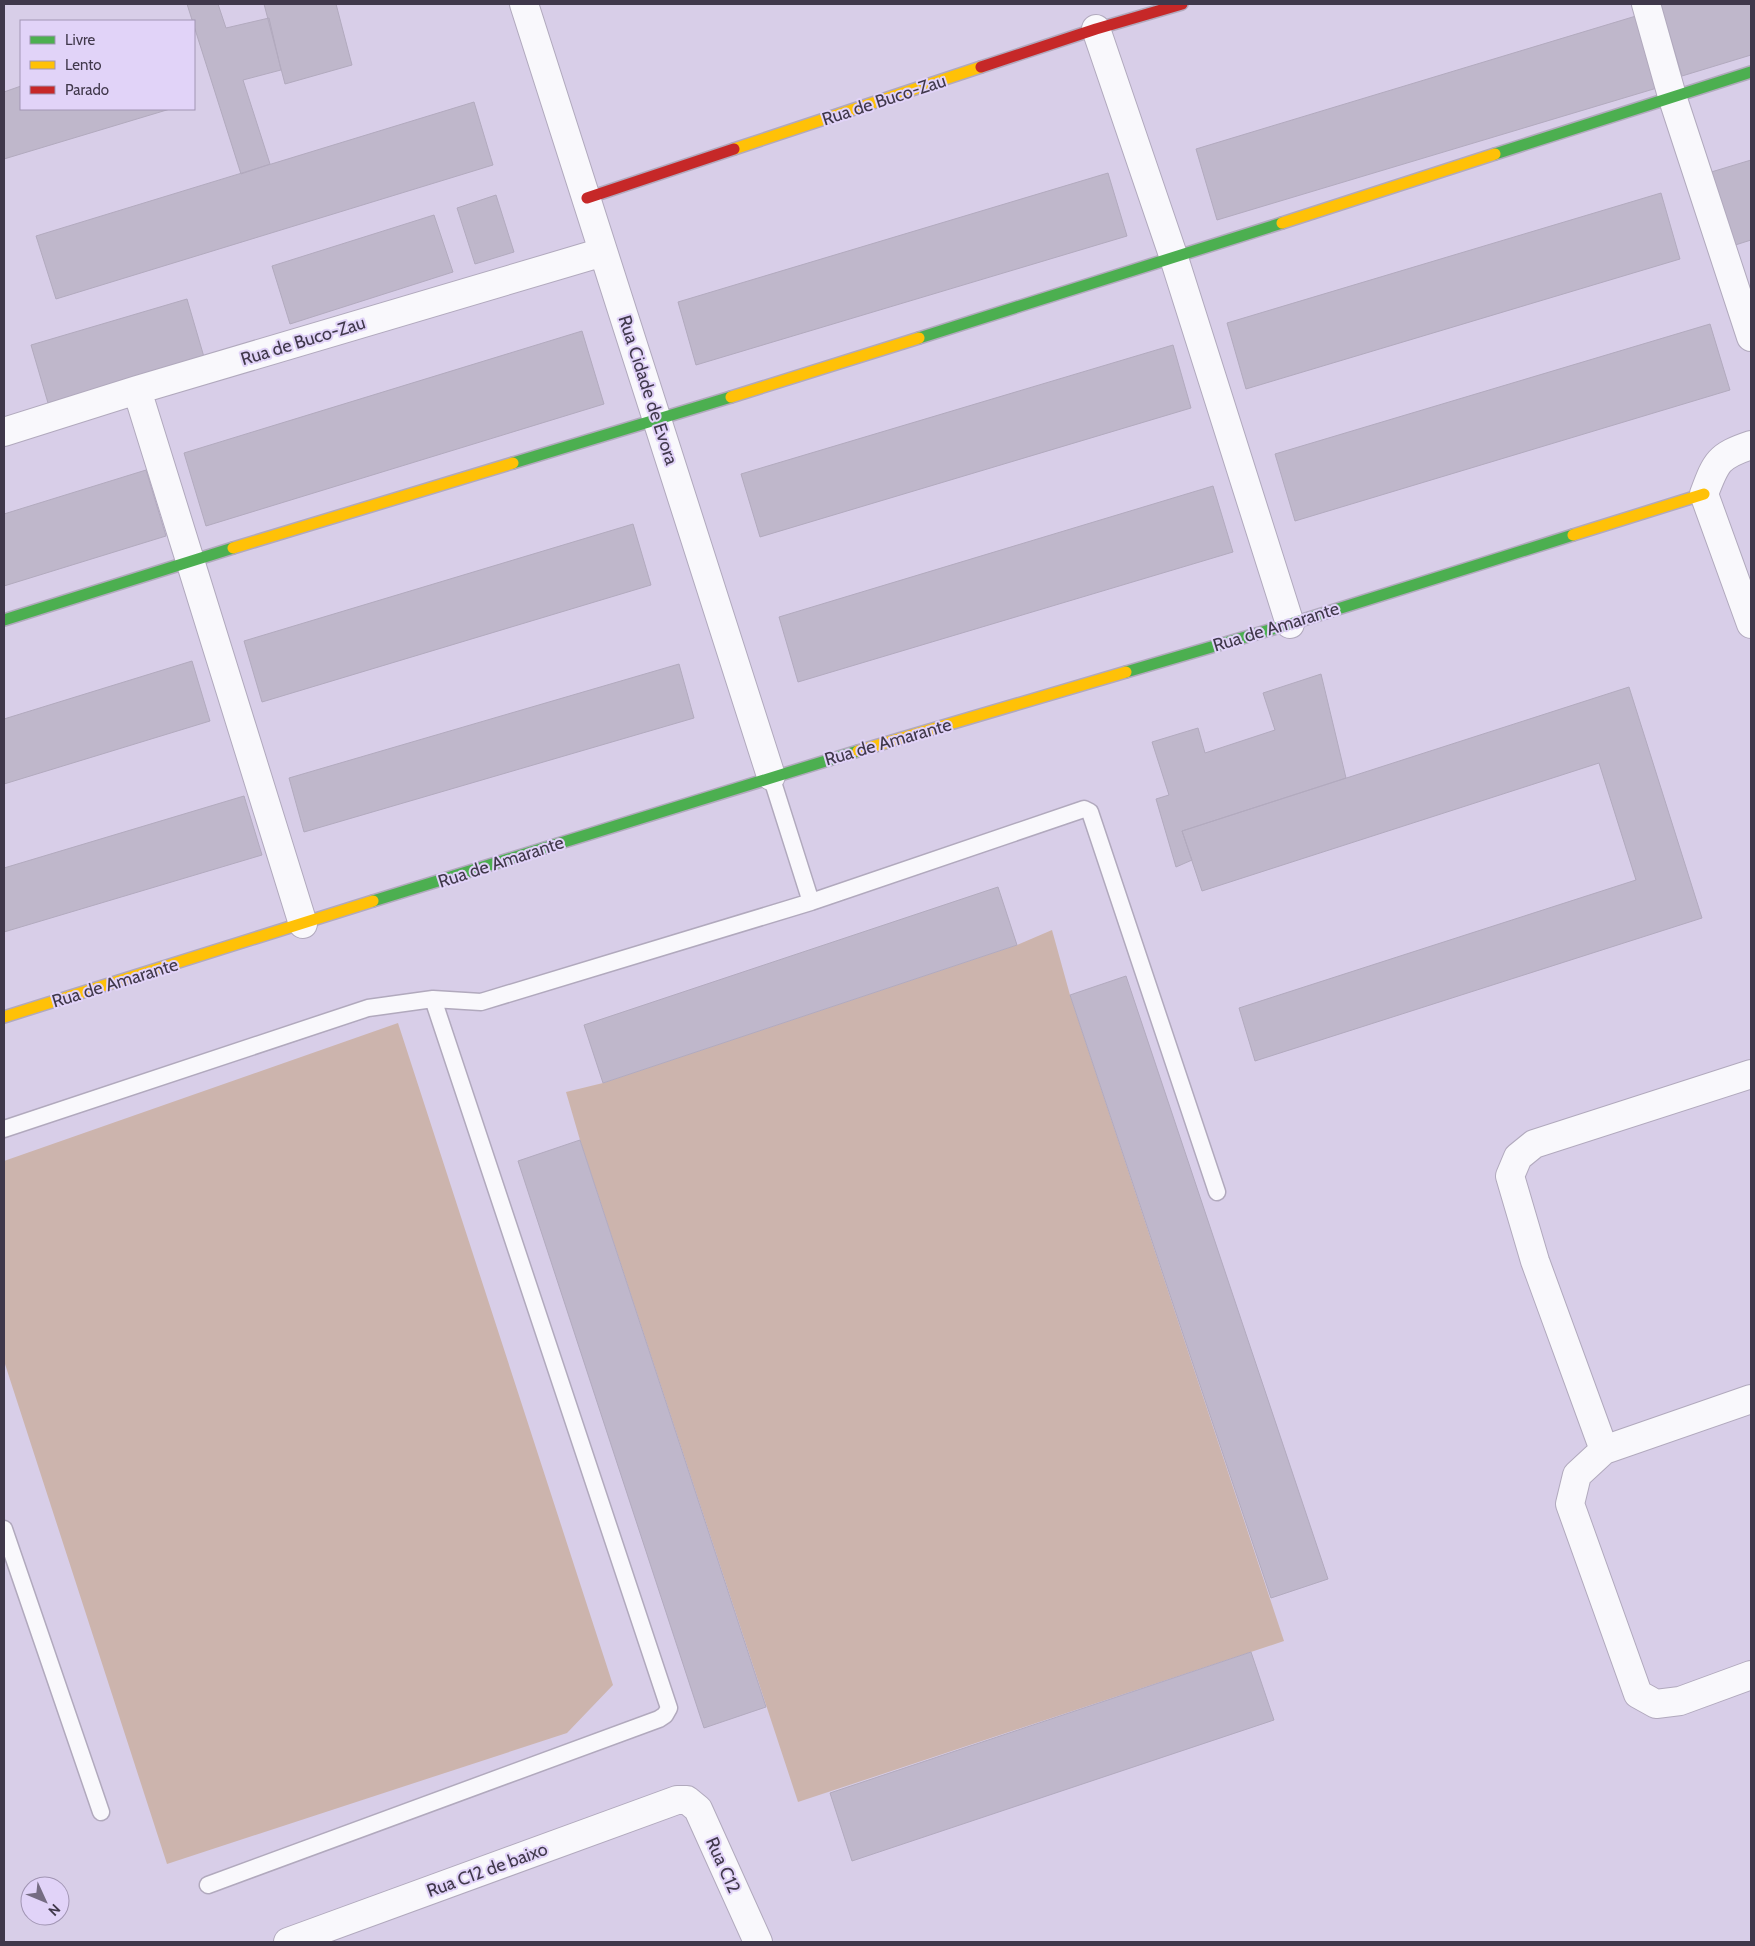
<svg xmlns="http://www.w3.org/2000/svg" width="1755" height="1946" font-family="Cabin,sans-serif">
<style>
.green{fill:#ccb4ad}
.building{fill:#bfb7cb;stroke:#b2aabe}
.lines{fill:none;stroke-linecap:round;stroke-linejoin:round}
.lane-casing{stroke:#b1a9bd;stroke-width:19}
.street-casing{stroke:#b1a9bd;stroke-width:30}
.fast-casing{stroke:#b1a9bd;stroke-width:14}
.slow-casing{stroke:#b1a9bd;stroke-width:14}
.jam-casing{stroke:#b1a9bd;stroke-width:14}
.lane{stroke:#f9f8fc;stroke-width:16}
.street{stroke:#f9f8fc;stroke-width:28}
.fast{stroke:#4caf50;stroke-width:11}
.slow{stroke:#ffc107;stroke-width:11}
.jam{stroke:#c62828;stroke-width:11}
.labels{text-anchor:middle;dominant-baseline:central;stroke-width:4;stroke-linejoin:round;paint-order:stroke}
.street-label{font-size:18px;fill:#40384b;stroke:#e1d3f8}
</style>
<rect width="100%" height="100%" fill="#d8cee8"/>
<path class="green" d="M1052 930 1070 995 1284 1641 798 1802 580 1140 566 1092 603 1083 1017 945Z
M398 1023 613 1685 567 1733 167 1864 4 1361V1161Z"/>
<path class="building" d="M187 4H218L226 28 269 18 281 70 243 80 270 164 241 174Z
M264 4H336L352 65 285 84Z
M1660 4H1751V55L1682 76Z
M1636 16 1657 88 1217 220 1196 149Z
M21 86V109H170L4 159V92Z
M474 102 493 165 56 299 36 236Z
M1751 160V240L1729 247 1708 173Z
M1108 173 1127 236 696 365 678 302Z
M1661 193 1680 259 1246 389 1227 323Z
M496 195 514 252 475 264 457 208Z
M434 215 453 272 290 324 272 266Z
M187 299 204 357 48 403 31 345Z
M1710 324 1730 390 1295 521 1275 454Z
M582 331 604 404 206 526 184 453Z
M1173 345 1191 408 760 537 741 474Z
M146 470 166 536 4 586V514Z
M1213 486 1233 552 798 682 779 617Z
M633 524 651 585 262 702 244 641Z
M192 661 210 721 4 784V719Z
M679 664 694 718 304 832 289 778Z
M1321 674 1346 778 1182 831 1192 860 1176 867 1156 799 1169 795 1152 742 1198 728 1205 753 1275 730 1263 693Z
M1629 687 1702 918 1255 1061 1239 1008 1636 880 1599 763 1202 891 1182 831Z
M244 796 262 855 4 932V868Z
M998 887 1017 945 603 1083 584 1025Z
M1126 976 1328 1579 1271 1598 1070 995Z
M580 1140 766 1707 704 1728 518 1161Z
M1251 1652 1274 1720 852 1861 830 1793Z"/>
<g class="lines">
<defs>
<path id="lane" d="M771 776 811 902
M4 1129 368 1008 433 999 481 1002 811 902 1084 809 1090 812 1217 1192
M4 1529 101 1812
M208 1885 659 1719 665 1715 669 1708 433 999"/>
<path id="street" d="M524 4 771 776
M1646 4 1672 96 1751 337
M1096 29 1174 258 1290 624
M137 390 303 924
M4 432 137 390 603 252
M1751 445C1718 456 1716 462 1704 494L1751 624
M1751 1399 1604 1450 1577 1475 1570 1504 1638 1694 1656 1704 1680 1701 1751 1675
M1604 1450 1535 1261 1510 1176 1518 1157 1534 1144 1751 1074
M288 1942 677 1800H687L698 1809 758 1942"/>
<path id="fast" d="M1495 154 1751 72
M919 338 1282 223
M513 463 731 397
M4 620 233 548
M1126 672 1290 624 1573 535
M373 901 858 751"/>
<path id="slow" d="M734 149 981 67
M1282 223 1495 154
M731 397 919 338
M1573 535 1704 494
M233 548 513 463
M858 751 1126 672
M4 1017 373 901"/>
<path id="jam" d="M981 67 1096 29 1182 4
M587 198 734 149"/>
</defs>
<use href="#lane" class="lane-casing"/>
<use href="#street" class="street-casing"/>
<use href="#fast" class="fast-casing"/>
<use href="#slow" class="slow-casing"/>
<use href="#jam" class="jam-casing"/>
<use href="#lane" class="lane"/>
<use href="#street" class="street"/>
<use href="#fast" class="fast"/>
<use href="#slow" class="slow"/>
<use href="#jam" class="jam"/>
</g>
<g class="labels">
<g class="street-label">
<text transform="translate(884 100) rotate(-18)">Rua de Buco-Zau</text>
<text transform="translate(303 341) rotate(-17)">Rua de Buco-Zau</text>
<text transform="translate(648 390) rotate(72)">Rua Cidade de Evora</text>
<text transform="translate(1276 627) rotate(-17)">Rua de Amarante</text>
<text transform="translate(888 742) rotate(-16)">Rua de Amarante</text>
<text transform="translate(501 862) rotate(-18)">Rua de Amarante</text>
<text transform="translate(115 983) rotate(-17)">Rua de Amarante</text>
<text transform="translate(723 1865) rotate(66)">Rua C12</text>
<text transform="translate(487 1870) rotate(-20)">Rua C12 de baixo</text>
</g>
</g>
<rect width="1755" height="1946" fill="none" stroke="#40384b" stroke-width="10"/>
<rect x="20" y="20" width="175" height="90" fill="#e1d3f8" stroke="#a195b3"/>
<rect x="30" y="36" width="25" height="8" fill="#4caf50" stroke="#a195b3"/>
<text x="65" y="45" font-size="15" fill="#40384b">Livre</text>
<rect x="30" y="61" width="25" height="8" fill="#ffc107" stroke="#a195b3"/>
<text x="65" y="70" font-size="15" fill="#40384b">Lento</text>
<rect x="30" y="86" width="25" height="8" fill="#c62828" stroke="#a195b3"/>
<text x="65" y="95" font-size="15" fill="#40384b">Parado</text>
<g transform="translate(45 1901) rotate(134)"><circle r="24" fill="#e1d3f8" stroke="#a195b3"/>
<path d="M0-4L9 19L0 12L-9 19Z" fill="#756c82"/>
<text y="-8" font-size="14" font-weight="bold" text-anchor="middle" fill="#40384b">N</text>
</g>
</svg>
